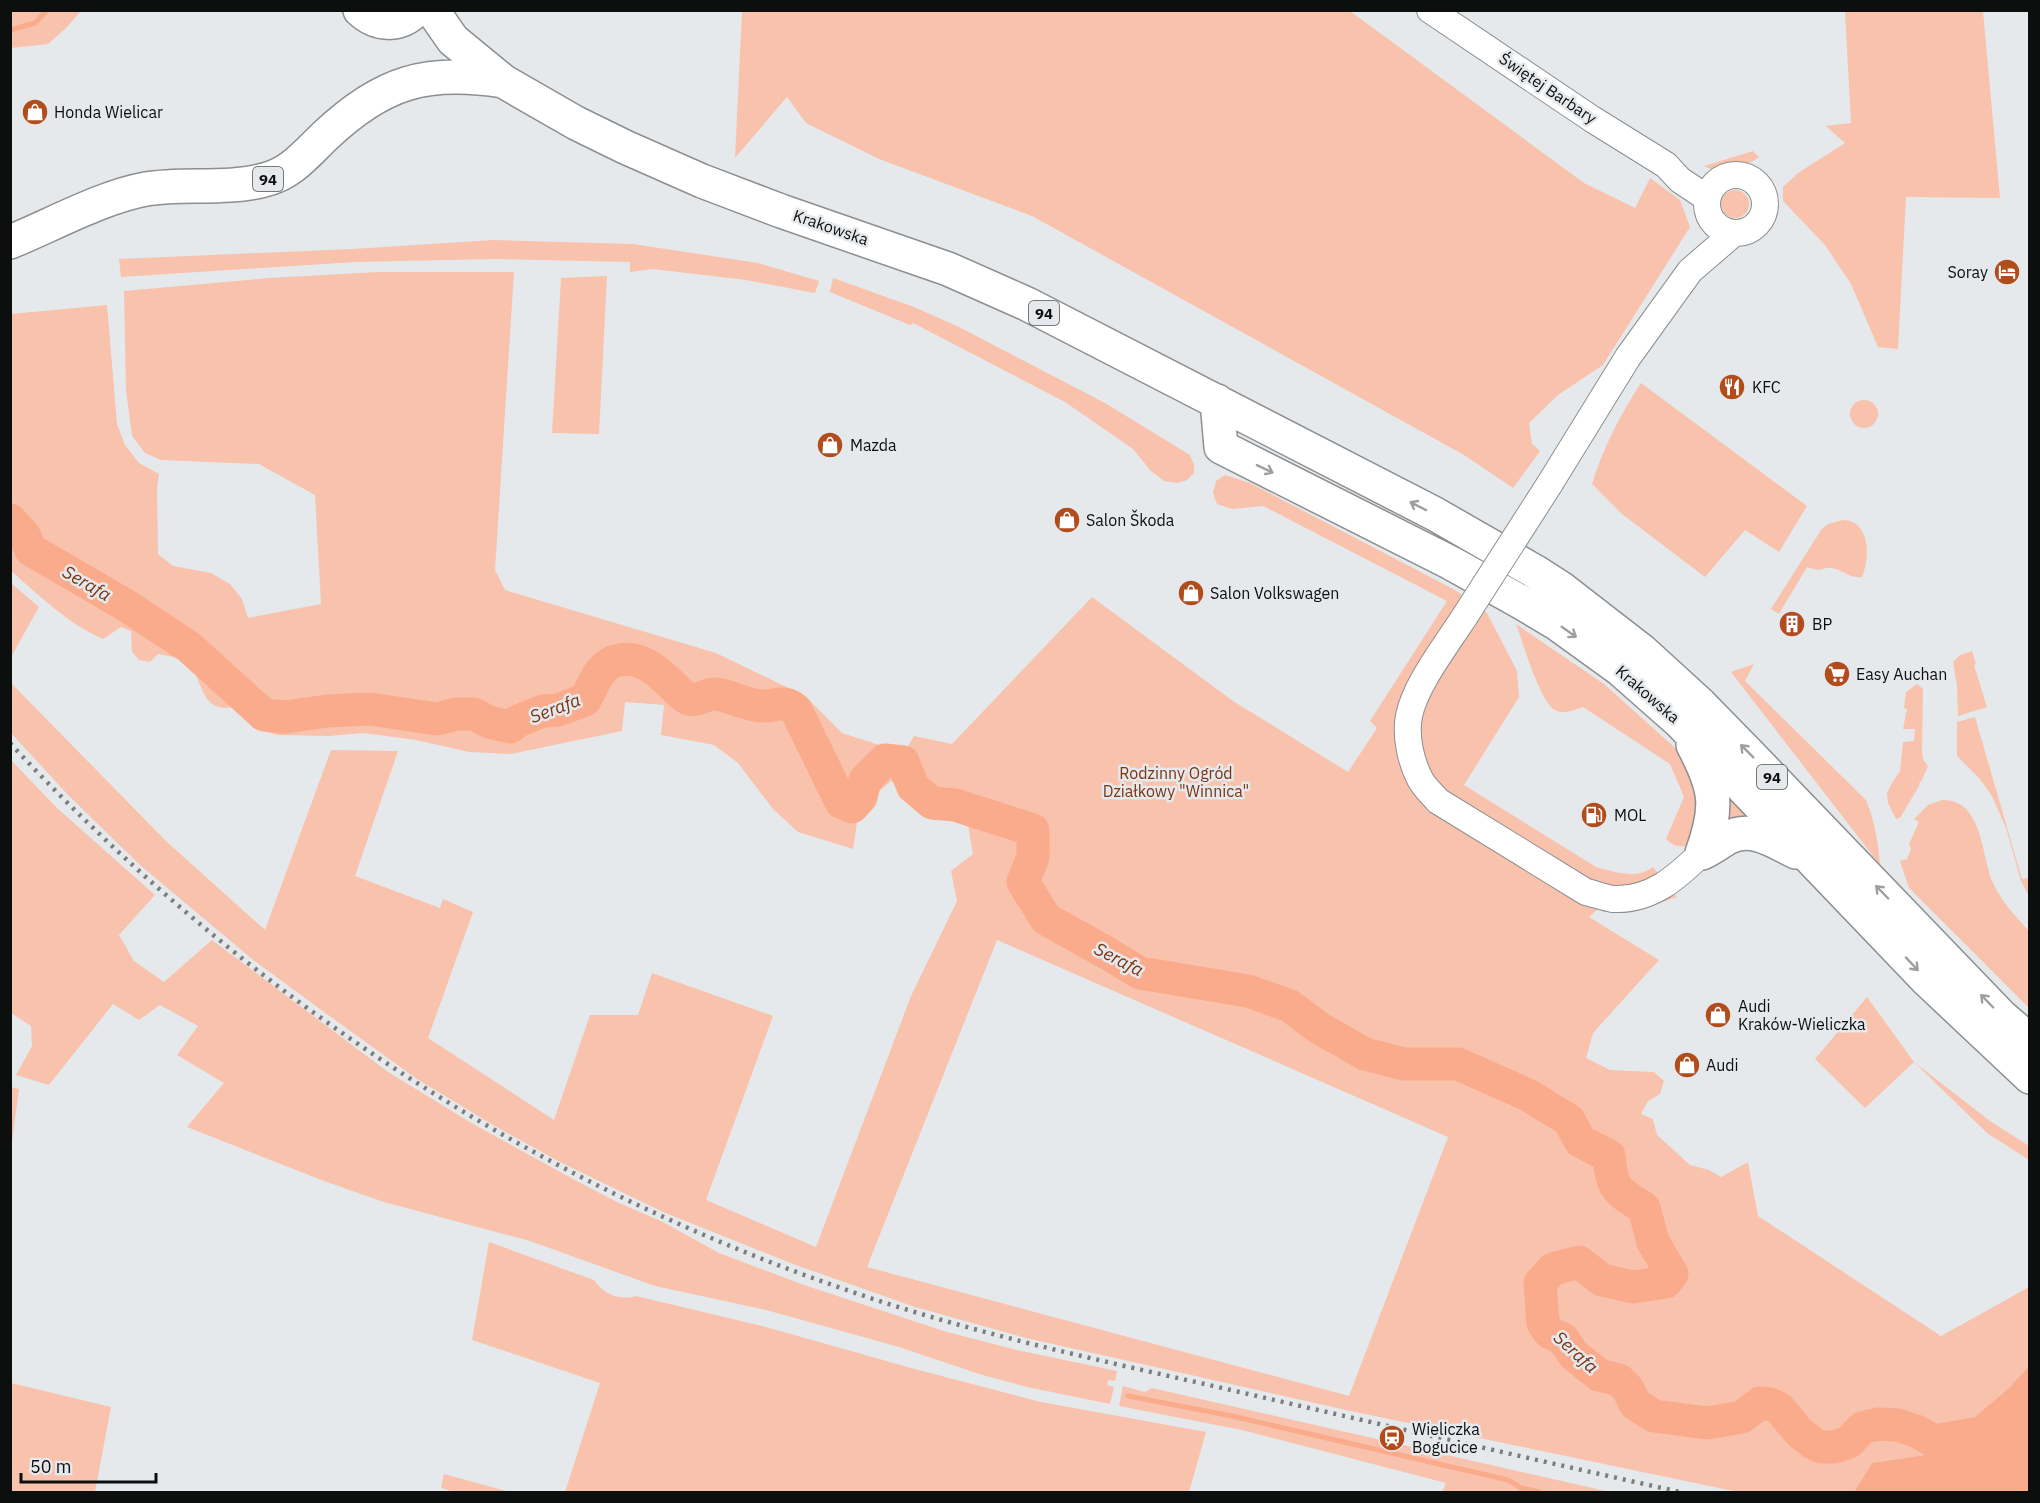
<svg xmlns="http://www.w3.org/2000/svg" width="2040" height="1503" font-family="'IBM Plex Sans',sans-serif">
<style>
.green{fill:#f8c2ad;fill-rule:evenodd}
.water{fill:#faab8c}
.lines{fill:none;stroke-linecap:round;stroke-linejoin:round}
.stream{stroke:#faab8c;stroke-width:5}
.river{stroke:#faab8c;stroke-width:33}
.minor-casing{stroke:#8c8e90;stroke-width:28}
.major-casing{stroke:#8c8e90;stroke-width:36}
.minor{stroke:#fff;stroke-width:26}
.major{stroke:#fff;stroke-width:33}
.rail{stroke:#7b7d7e;stroke-width:4.5;stroke-dasharray:3 6;stroke-linecap:butt}
.minor-bridge-casing{stroke:#8c8e90;stroke-width:28;stroke-linecap:butt}
.minor-bridge{stroke:#fff;stroke-width:26}
.oneway{stroke:#9e9f9f}
.labels{text-anchor:middle;dominant-baseline:central;stroke-width:5;stroke-linejoin:round;paint-order:stroke}
.shield{fill:#e6e9eb;stroke:#4e5050;stroke-width:1.5}
.shield-label{font-size:15px;font-weight:bold;fill:#0d0e0e}
.street-label{font-size:16px;fill:#0d0e0e;stroke:#e6e9eb}
.poi-label{font-size:16px;fill:#0d0e0e;stroke:#e6e9eb;text-anchor:start}
.park-label{font-size:16px;fill:#7a3416;stroke:#e6e9eb}
.water-label{font-size:18px;font-style:italic;fill:#783314;stroke:#e6e9eb}
</style>
<rect width="100%" height="100%" fill="#e6e9eb"/>
<path class="green" d="M14 10H81V11L66 28 48 44 11 48V12Z
M742 11H1350L1584 183 1635 208 1650 178 1680 200 1690 227 1603 365 1558 395 1529 423 1532 444 1540 451 1513 488 1464 455 1032 216 879 159 806 123 787 97 735 158Z
M1845 11H1983L2000 198 1906 197 1898 349 1878 347 1851 284 1825 245 1783 201V187L1798 173 1845 143 1826 126 1851 123Z
M1753 151 1759 157C1744 168 1721 176 1704 166Z
M1721 204a14 14 0 1 1 28 0a14 14 0 1 1-28 0Z
M494 240 633 244 758 263 819 281 815 293 746 280 653 269 630 272V262L494 259 355 262 121 277 119 259 352 249Z
M379 272H514L495 570 505 590 716 653 805 696 842 733 904 753 914 736 952 744 1092 597 1233 701 1348 772 1377 728 1370 721 1447 601 1263 506 1232 509 1217 504 1213 493 1216 481 1225 475 1250 483 1455 590 1487 613 1517 671 1519 697 1464 785 1596 867C1615 872 1636 880 1653 867L1677 897 1641 910H1597L1589 917 1659 960 1593 1033 1586 1058 1610 1070 1654 1072 1664 1081 1660 1094 1648 1101 1641 1114 1653 1119 1657 1135 1690 1165 1709 1170 1721 1177 1748 1162 1758 1216 1941 1336 2029 1287V1366L2009 1388 1931 1454 1872 1463 1854 1492H1738L1346 1410 1026 1338 915 1307 793 1264 663 1212 560 1162 493 1125 417 1079 324 1012 252 959 140 865 69 796 11 733V683L167 842 265 930 331 750 398 751 355 876 440 908 443 899 473 912 428 1038 554 1120 590 1015H638L652 973 773 1016 706 1200 816 1247 911 996 957 901 951 871 973 854 967 819 920 808 891 781 859 809 853 849 798 832 773 809 738 763 714 745 661 735 664 705 625 702 622 731 511 754 469 752 416 740 364 733 329 736 277 735 267 732 247 706C237 705 228 710 219 707 200 702 199 673 189 660L158 654 150 662 139 660 132 652 131 631 121 627 103 639C68 624 39 595 11 571V314L107 305 117 424 125 445 139 463 159 474 157 488 158 554 173 566 211 573 230 584 242 599 248 618 321 604 315 495 259 464 161 460 145 453 132 436 126 390 124 291 269 278ZM997 940 1448 1137 1349 1396 867 1267Z
M607 276 599 434 552 433 561 278Z
M833 278 914 307 959 327 1105 403 1190 455 1194 465V473L1187 480 1178 483 1164 481 1151 471 1133 449 1065 402 913 323 910 325 830 292Z
M1641 383 1807 506 1779 552 1745 530 1705 577 1622 514 1592 484C1602 450 1621 413 1641 383Z
M1850 414a14 14 0 1 1 28 0a14 14 0 1 1-28 0Z
M1842 520C1871 520 1870 558 1862 577 1850 579 1843 570 1832 568 1820 567 1823 573 1807 567L1779 614 1771 609 1821 530 1828 524Z
M11 583 39 607 11 657Z
M1516 624 1604 684 1684 756 1706 790 1696 843C1684 847 1676 849 1666 839L1684 797 1670 764 1583 707C1574 710 1564 715 1555 710 1540 702 1523 643 1516 624Z
M1972 651 1976 664 1974 665 1987 707 1958 716 1957 686 1953 662 1960 655Z
M1754 664 1745 681 1866 800C1875 821 1878 842 1880 865L1731 672Z
M1917 684 1923 689 1922 752 1923 759 1928 766 1921 782 1920 781 1919 786 1900 818 1896 819 1888 803 1887 793 1892 783 1900 771 1903 742 1914 741 1915 729H1903L1907 709 1904 708 1906 692Z
M1975 717 2022 879 2029 878V896L2021 881 2006 828 1992 796 1979 778 1957 756V722Z
M10 759 56 807 155 895 119 935 134 961 164 982 212 940 388 1072 473 1124 573 1179 617 1202 663 1222 719 1253 804 1285 947 1332 1017 1350 1117 1371 1115 1381 1108 1380 1107 1385 1114 1387 1110 1404 1027 1387 979 1374 899 1347 766 1310 655 1286 530 1241 384 1202 324 1181 187 1127 224 1083 177 1055 198 1026 160 1005 139 1020 113 1004 49 1085 16 1075 32 1046 31 1026 11 1013Z
M1723 785 1759 821 1720 831Z
M1942 800C1983 799 1981 855 1993 883 2002 902 2015 916 2029 931V1008L1909 888 1900 861 1907 859 1911 849 1909 844 1919 822 1914 819 1928 805Z
M1867 997 1914 1062 1990 1121 2029 1146V1160L1987 1133 1914 1062 1865 1108 1815 1059Z
M11 1087 19 1089 11 1149 10 1087Z
M489 1242 594 1280C603 1294 620 1301 636 1296L766 1327 911 1368 1041 1402 1206 1432 1189 1492H565L600 1383 472 1340Z
M11 1383 111 1407 95 1492H11Z
M1123 1386 1145 1392 1152 1388 1610 1492H1442L1446 1483 1242 1430 1119 1406Z
M444 1474 510 1492H454L441 1488Z"/>
<path class="water" d="M2029 1366V1492H1854L1872 1463 1931 1454 2009 1388Z"/>
<g class="lines">
<path class="stream" d="M10 30 35 23 47 10
M1128 1396 1232 1416 1508 1480 1521 1488 1540 1492"/>
<path class="river" d="M10 520 24 535 31 550 127 606 189 647 264 715 285 717 327 711 370 709 437 719 457 714H474L489 722 510 727 518 721 543 711 558 710 585 700C594 684 600 663 619 660 641 655 660 673 675 688 678 691 684 698 689 699 698 702 707 693 716 694 732 696 749 707 766 706 778 705 786 700 796 710L841 802 852 807 861 797 865 780 885 760 903 762 913 787 932 803 955 805 1033 830V857L1023 882 1046 919 1107 953 1140 973 1248 991 1290 1006 1319 1028 1365 1054 1404 1064H1458L1528 1095 1569 1120 1580 1141 1609 1156C1612 1190 1617 1191 1644 1208L1653 1242 1672 1274 1666 1282 1633 1287 1602 1280 1579 1262 1553 1269 1540 1283 1543 1323 1549 1332 1563 1339 1574 1355 1599 1375 1619 1380 1628 1389 1635 1404 1654 1416 1707 1423 1742 1417 1760 1403 1770 1404 1779 1408 1799 1432 1813 1443 1821 1447H1834L1849 1442 1862 1428 1878 1424 1897 1425 1916 1431 1934 1441 1980 1433 2030 1416"/>
<defs>
<path id="minor" d="M1430 10 1592 119 1666 165 1680 180 1707 198
M1707 204a29 29 0 1 1 58 0a29 29 0 1 1-58 0Z
M1549 485 1628 357 1690 271 1734 233
M1465 616C1447 644 1415 685 1409 716 1405 736 1411 762 1420 779 1424 787 1432 794 1438 801L1586 892C1595 894 1605 898 1613 899 1651 901 1677 877 1702 853"/>
<path id="major" d="M360 10C377 26 400 27 416 10
M432 10 453 40 503 81 576 123 625 147 702 181 781 211 948 269 1027 304 1435 514 1534 571 1562 589 1642 651 1700 704 1748 753 2001 1016 2030 1041
M10 242C52 225 102 197 146 189 184 183 226 190 264 180 291 174 306 154 325 136 382 82 426 69 503 81
M1217 401 1221 447 1451 563 1519 601 1556 623 1621 670 1680 722 1927 980 2030 1077
M1693 745C1716 788 1719 806 1702 853
M1702 853C1711 849 1719 843 1727 838 1752 825 1775 842 1796 852"/>
</defs>
<use href="#minor" class="minor-casing"/>
<use href="#major" class="major-casing"/>
<use href="#minor" class="minor"/>
<use href="#major" class="major"/>
<path class="rail" d="M10 743C237 989 525 1179 841 1288 966 1332 1094 1359 1222 1388 1375 1423 1527 1458 1680 1492"/>
<defs>
<path id="minor-bridge" d="M1465 616 1549 485"/>
</defs>
<use href="#minor-bridge" class="minor-bridge-casing"/>
<use href="#minor-bridge" class="minor-bridge"/>
</g>
<defs><path id="oneway-shaft" d="M-6 0H5M1.5-3L5.5 0L1.5 3" fill="none" stroke-width="1.6" stroke-linecap="round" stroke-linejoin="round" transform="scale(1.5)"/></defs>
<g class="oneway">
<use href="#oneway-shaft" transform="translate(1265 469) rotate(26)"/>
<use href="#oneway-shaft" transform="translate(1418 506) rotate(-153)"/>
<use href="#oneway-shaft" transform="translate(1569 632) rotate(35)"/>
<use href="#oneway-shaft" transform="translate(1747 751) rotate(-135)"/>
<use href="#oneway-shaft" transform="translate(1882 892) rotate(-134)"/>
<use href="#oneway-shaft" transform="translate(1912 964) rotate(47)"/>
<use href="#oneway-shaft" transform="translate(1987 1001) rotate(-134)"/>
</g>
<defs>
<symbol id="shop-disc" viewBox="-11 -11 22 22"><circle r="9.5" fill="#b14c1d" stroke="#e6e9eb"/><path d="M-5-2.5h2.3a2.7 3.5 0 0 1 5.4 0H5L5.5 6h-11ZM-1.5-2.5h3a1.5 2.3 0 0 0-3 0Z" fill="#fff"/></symbol>
<symbol id="hotel-disc" viewBox="-11 -11 22 22"><circle r="9.5" fill="#b14c1d" stroke="#e6e9eb"/><path d="M-6-4.5h1.5V1H6V5H4.5V3h-9V5H-6ZM-4 0a1.8 1.8 0 1 1 3.6 0ZM.5 0V-2.5h3Q6-2.5 6 0Z" fill="#fff"/></symbol>
<symbol id="restaurant-disc" viewBox="-11 -11 22 22"><circle r="9.5" fill="#b14c1d" stroke="#e6e9eb"/><path d="M-5-6h1v4h1v-4h1v4h1v-4h1v5L-1.5 .5V6h-2V.5L-5-1ZM5-6V6H3V1.5H1.5Q1.5-4 5-6Z" fill="#fff"/></symbol>
<symbol id="building-disc" viewBox="-11 -11 22 22"><circle r="9.5" fill="#b14c1d" stroke="#e6e9eb"/><path d="M-4-6H4V6H1V3H-1V6H-4ZM-2.5-4.3h1.7v1.8h-1.7ZM.8-4.3h1.7v1.8H.8ZM-2.5-1h1.7V.8h-1.7ZM.8-1h1.7V.8H.8Z" fill="#fff"/></symbol>
<symbol id="supermarket-disc" viewBox="-11 -11 22 22"><circle r="9.5" fill="#b14c1d" stroke="#e6e9eb"/><path d="M-6-5.5h2.5l.6 2H6L4.5 2H-2.5L-4.4-4H-6ZM-1.5 3.2a1.3 1.3 0 1 0 .1 0ZM3 3.2a1.3 1.3 0 1 0 .1 0Z" fill="#fff"/></symbol>
<symbol id="fuel-disc" viewBox="-11 -11 22 22"><circle r="9.5" fill="#b14c1d" stroke="#e6e9eb"/><path d="M-5.5-6h7V0h2V4h1.3V-2.5L3-4.5l.8-.8L6-3V5H2.5V1h-1V6h-7ZM-4.2-4.7v3.2H.2V-4.7Z" fill="#fff"/></symbol>
<symbol id="station-disc" viewBox="-11 -11 22 22"><circle r="9.5" fill="#b14c1d" stroke="#e6e9eb"/><path d="M-3-6H3Q5-6 5-4V2Q5 4 3 4L4.5 6H3L1.5 4h-3L-3 6H-4.5L-3 4Q-5 4-5 2V-4Q-5-6-3-6ZM-3.5-4v3h7v-3ZM-3.5 1v1.5H-2V1ZM2 1v1.5H3.5V1Z" fill="#fff"/></symbol>
</defs>
<g fill-rule="evenodd">
<use href="#shop-disc" x="20" y="97" width="30" height="30"/>
<use href="#hotel-disc" x="1992" y="257" width="30" height="30"/>
<use href="#restaurant-disc" x="1717" y="372" width="30" height="30"/>
<use href="#shop-disc" x="815" y="430" width="30" height="30"/>
<use href="#shop-disc" x="1052" y="505" width="30" height="30"/>
<use href="#shop-disc" x="1176" y="578" width="30" height="30"/>
<use href="#building-disc" x="1777" y="609" width="30" height="30"/>
<use href="#supermarket-disc" x="1822" y="659" width="30" height="30"/>
<use href="#fuel-disc" x="1579" y="800" width="30" height="30"/>
<use href="#shop-disc" x="1703" y="1000" width="30" height="30"/>
<use href="#shop-disc" x="1672" y="1050" width="30" height="30"/>
<use href="#station-disc" x="1377" y="1423" width="30" height="30"/>
</g>
<g class="labels">
<g class="shield">
<rect x="253" y="167" width="30" height="24" rx="4.5"/>
<rect x="1029" y="301" width="30" height="24" rx="4.5"/>
<rect x="1757" y="765" width="30" height="24" rx="4.5"/>
</g>
<g class="shield-label">
<text x="268" y="179">94</text>
<text x="1044" y="313">94</text>
<text x="1772" y="777">94</text>
</g>
<g class="street-label">
<text transform="translate(1548 88) rotate(34)">Świętej Barbary</text>
<text transform="translate(831 227) rotate(19)">Krakowska</text>
<text transform="translate(1648 694) rotate(41)">Krakowska</text>
</g>
<g class="poi-label">
<text x="54" y="112">Honda Wielicar</text>
<text x="1988" y="272" text-anchor="end">Soray</text>
<text x="1752" y="387">KFC</text>
<text x="850" y="445">Mazda</text>
<text x="1086" y="520">Salon Škoda</text>
<text x="1210" y="593">Salon Volkswagen</text>
<text x="1812" y="624">BP</text>
<text x="1856" y="674">Easy Auchan</text>
<text x="1614" y="815">MOL</text>
<text x="1738" y="1006">Audi<tspan x="1738" dy="18">Kraków-Wieliczka</tspan></text>
<text x="1706" y="1065">Audi</text>
<text x="1412" y="1429">Wieliczka<tspan x="1412" dy="18">Bogucice</tspan></text>
</g>
<g class="park-label">
<text x="1176" y="773">Rodzinny Ogród<tspan x="1176" dy="18">Działkowy "Winnica"</tspan></text>
</g>
<g class="water-label">
<text transform="translate(87 583) rotate(30)">Serafa</text>
<text transform="translate(555 708) rotate(-21)">Serafa</text>
<text transform="translate(1119 959) rotate(27)">Serafa</text>
<text transform="translate(1576 1352) rotate(42)">Serafa</text>
</g>
</g>
<rect width="2040" height="1503" fill="none" stroke="#0d0e0e" stroke-width="24"/>
<path d="M21 1473v9h135v-9" fill="none" stroke="#0d0e0e" stroke-width="3"/>
<text x="30" y="1473" font-size="18" fill="#0d0e0e" stroke="#e6e9eb" stroke-width="4.5" paint-order="stroke">50 m</text>
</svg>
